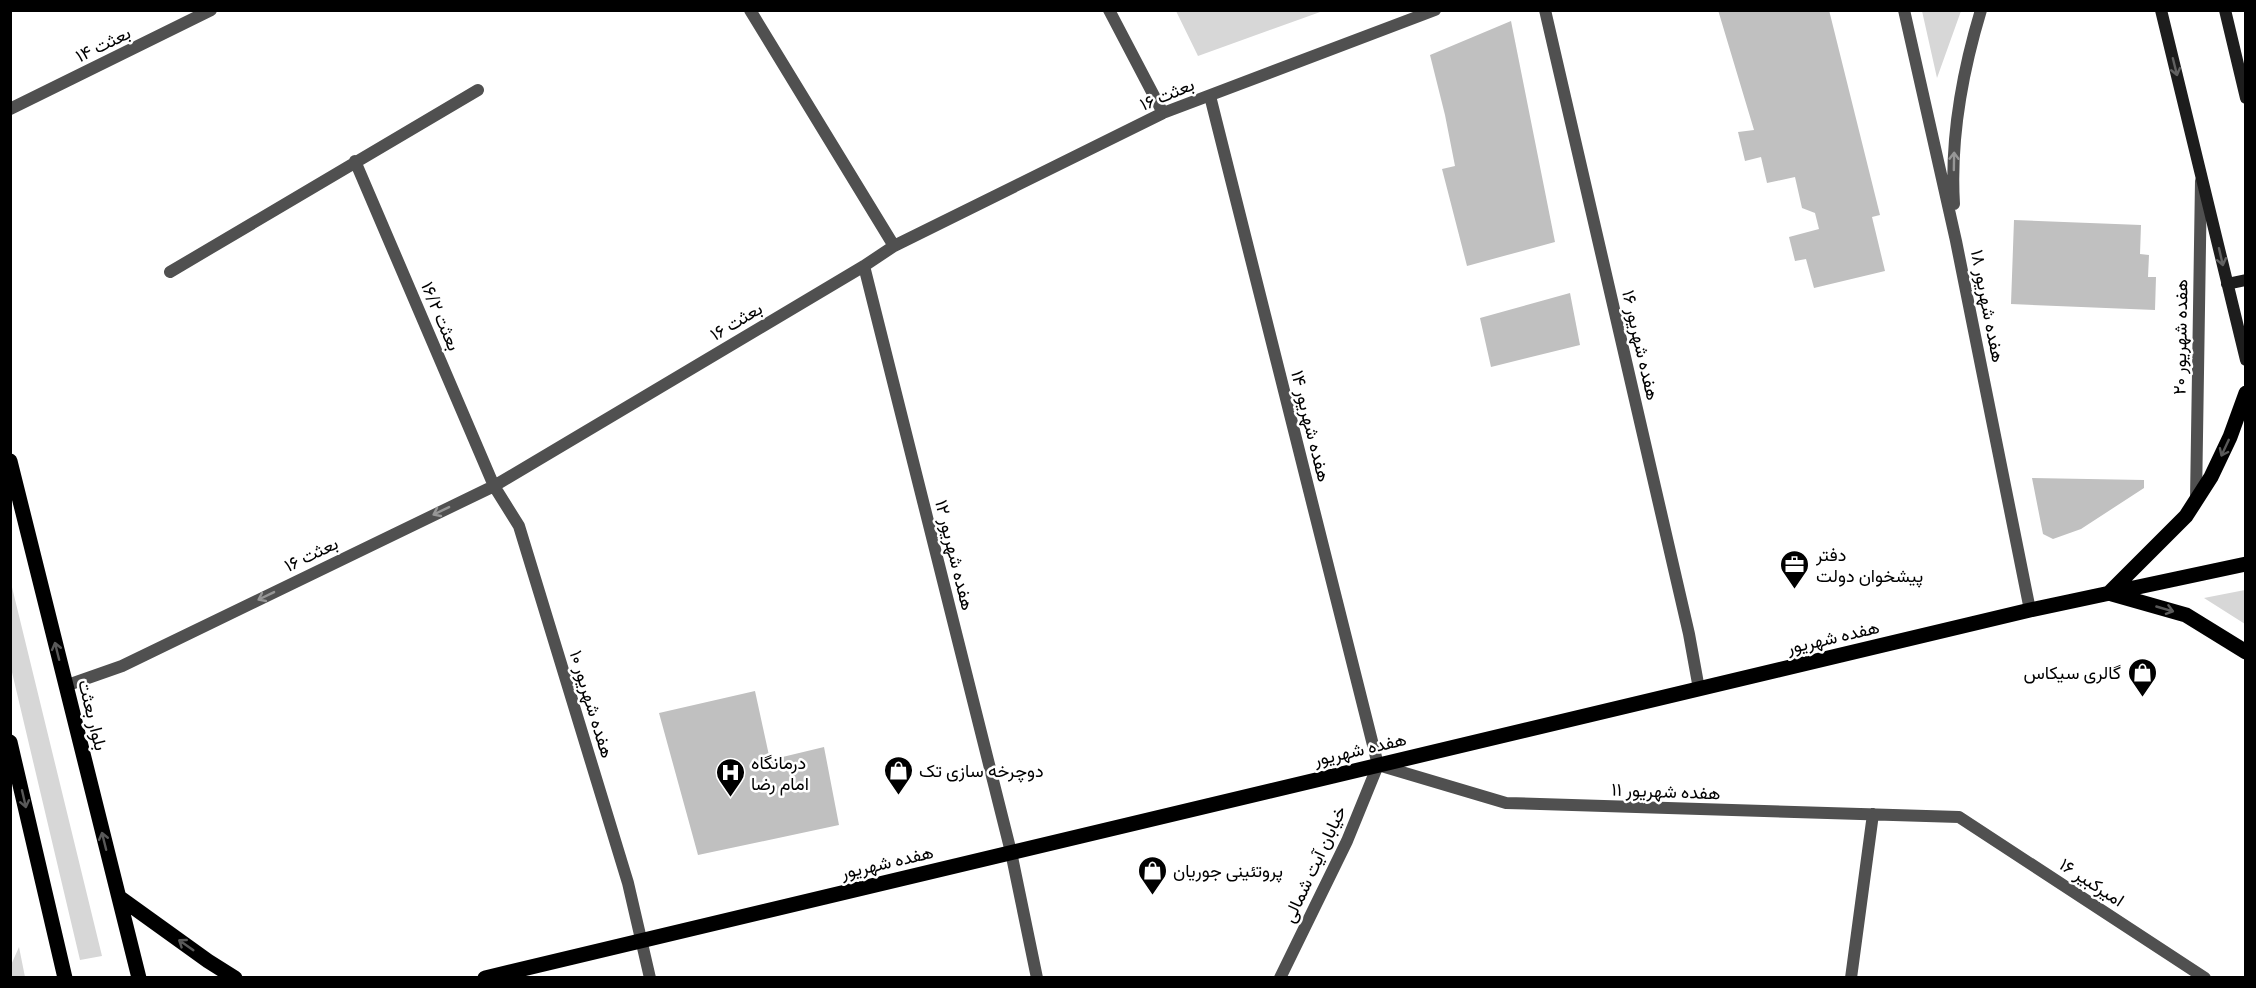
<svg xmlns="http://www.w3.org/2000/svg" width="2256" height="988" font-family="'Roboto Condensed',Vazirmatn,sans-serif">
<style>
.green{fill:#d7d7d7}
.building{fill:#c0c0c0}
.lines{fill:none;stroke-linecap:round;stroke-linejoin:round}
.minor{stroke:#505050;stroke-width:12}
.tertiary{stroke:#505050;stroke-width:12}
.secondary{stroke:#1d1d1d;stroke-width:12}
.primary{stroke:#000;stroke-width:15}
.oneway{stroke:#616161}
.oneway2{stroke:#969696}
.oneway3{stroke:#595959}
.labels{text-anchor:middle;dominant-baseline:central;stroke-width:5;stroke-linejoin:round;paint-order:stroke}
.street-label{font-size:18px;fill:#000;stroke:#fff}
.poi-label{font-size:18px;fill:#000;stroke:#fff;text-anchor:start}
</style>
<rect width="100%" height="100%" fill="#fff"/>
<path class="green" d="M1176 11H1323L1198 56Z
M1922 11H1961L1937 78Z
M10 579 102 956 80 960 11 668Z
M2245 590V624L2204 598Z
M19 947 25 977H11V965Z"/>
<path class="building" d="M1718 10H1829L1880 215 1872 217 1885 271 1814 288 1806 259 1795 261 1789 237 1819 229 1815 213 1802 208 1795 177 1767 183 1761 157 1745 161 1738 132 1754 130Z
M1511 21 1555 242 1467 266 1442 169 1455 166 1445 115 1430 55Z
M2014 220 2141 225 2140 254 2149 255 2148 277H2156L2155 310 2011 304Z
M1570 293 1580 345 1491 367 1480 318Z
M2032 478 2144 480V488L2081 529 2053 539 2043 534Z
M755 691 770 760 824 747 839 825 698 855 659 713Z"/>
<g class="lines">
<path class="minor" d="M750 10 894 246
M1109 10 1163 113
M1545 10 1689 634 1699 689
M1904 10 1956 241 2030 610
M1210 96 1378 765 1506 803 1959 817 2205 978
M10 109 211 10
M355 161 494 486 519 526 628 883 650 978
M1954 204C1950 138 1962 73 1981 10
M864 266 1011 852 1037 978
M170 272 478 90
M2196 500 2201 181
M65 686 122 666 494 486 864 266 894 246 1163 113 1435 10
M1851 978 1873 814"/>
<path class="tertiary" d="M1280 978 1347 841 1378 765"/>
<path class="secondary" d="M2161 10 2246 360
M2225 10 2246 98
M2227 284 2246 280"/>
<path class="primary" d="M10 461 139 978
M2109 593 2186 516 2211 477 2230 437 2246 393
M2112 594 2186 615 2246 652
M10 742 65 978
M119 897 208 961 235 978
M485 978 2030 610 2246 564"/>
</g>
<defs><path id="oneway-shaft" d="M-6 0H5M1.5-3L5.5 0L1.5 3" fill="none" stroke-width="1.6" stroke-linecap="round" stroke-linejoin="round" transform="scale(1.5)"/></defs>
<g class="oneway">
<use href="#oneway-shaft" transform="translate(2175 67) rotate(76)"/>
<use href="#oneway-shaft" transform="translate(2221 257) rotate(77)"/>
</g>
<g class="oneway2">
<use href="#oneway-shaft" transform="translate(1954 161) rotate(-89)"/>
<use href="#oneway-shaft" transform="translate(441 511) rotate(154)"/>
<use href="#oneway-shaft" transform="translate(266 596) rotate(154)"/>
</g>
<g class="oneway3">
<use href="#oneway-shaft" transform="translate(2225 448) rotate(115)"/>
<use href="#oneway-shaft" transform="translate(2165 609) rotate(16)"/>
<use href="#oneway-shaft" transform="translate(57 651) rotate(-104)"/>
<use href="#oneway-shaft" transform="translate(24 799) rotate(77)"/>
<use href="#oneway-shaft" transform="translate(104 841) rotate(-104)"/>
<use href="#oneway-shaft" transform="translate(186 945) rotate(-145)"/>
</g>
<defs>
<symbol id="office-pin" viewBox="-11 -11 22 30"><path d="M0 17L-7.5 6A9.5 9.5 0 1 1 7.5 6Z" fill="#000" stroke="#fff"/><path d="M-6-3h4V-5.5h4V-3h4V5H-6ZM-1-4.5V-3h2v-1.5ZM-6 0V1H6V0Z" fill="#fff"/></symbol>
<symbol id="shop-pin" viewBox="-11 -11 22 30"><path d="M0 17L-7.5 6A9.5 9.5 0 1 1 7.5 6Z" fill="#000" stroke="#fff"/><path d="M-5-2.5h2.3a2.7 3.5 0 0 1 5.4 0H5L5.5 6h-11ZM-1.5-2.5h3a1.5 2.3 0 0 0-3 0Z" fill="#fff"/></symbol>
<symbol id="hospital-pin" viewBox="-11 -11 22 30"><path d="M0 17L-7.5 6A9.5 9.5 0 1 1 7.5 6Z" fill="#000" stroke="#fff"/><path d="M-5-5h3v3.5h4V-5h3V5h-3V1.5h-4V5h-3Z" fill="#fff"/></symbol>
</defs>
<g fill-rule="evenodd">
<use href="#office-pin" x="1778" y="548" width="33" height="45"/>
<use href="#shop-pin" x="2126" y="656" width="33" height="45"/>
<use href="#shop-pin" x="882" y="754" width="33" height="45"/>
<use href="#hospital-pin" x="714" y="756" width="33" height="45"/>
<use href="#shop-pin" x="1136" y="854" width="33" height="45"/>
</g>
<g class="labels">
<g class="street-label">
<text transform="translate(103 44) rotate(-26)">بعثت ۱۴</text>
<text transform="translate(1167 94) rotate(-23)">بعثت ۱۶</text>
<text transform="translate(1988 306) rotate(79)">هفده شهریور ۱۸</text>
<text transform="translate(441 316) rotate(67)">بعثت ۱۶/۲</text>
<text transform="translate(736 321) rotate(-31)">بعثت ۱۶</text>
<text transform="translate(2180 337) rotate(-89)">هفده شهریور ۲۰</text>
<text transform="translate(1641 345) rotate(77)">هفده شهریور ۱۶</text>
<text transform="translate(1311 426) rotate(76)">هفده شهریور ۱۴</text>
<text transform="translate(311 554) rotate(-26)">بعثت ۱۶</text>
<text transform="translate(955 555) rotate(76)">هفده شهریور ۱۲</text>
<text transform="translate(1833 637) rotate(-13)">هفده شهریور</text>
<text transform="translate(592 704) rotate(73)">هفده شهریور ۱۰</text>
<text transform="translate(93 715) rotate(76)">بلوار بعثت</text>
<text transform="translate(1360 749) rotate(-13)">هفده شهریور</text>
<text transform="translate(1666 791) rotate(2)">هفده شهریور ۱۱</text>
<text transform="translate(887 862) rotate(-13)">هفده شهریور</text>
<text transform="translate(1314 864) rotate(-65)">خیابان آیت شمالی</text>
<text transform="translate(2092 882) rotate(33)">امیرکبیر ۱۶</text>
</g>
<g class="poi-label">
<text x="1816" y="554">دفتر<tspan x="1816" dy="21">پیشخوان دولت</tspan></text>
<text x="2121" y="672" text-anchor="end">گالری سیکاس</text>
<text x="751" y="762">درمانگاه<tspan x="751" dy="21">امام رضا</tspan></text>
<text x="919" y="770">دوچرخه سازی تک</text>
<text x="1173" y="870">پروتئینی جوریان</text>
</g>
</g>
<rect width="2256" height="988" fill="none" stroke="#000000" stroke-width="24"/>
</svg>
